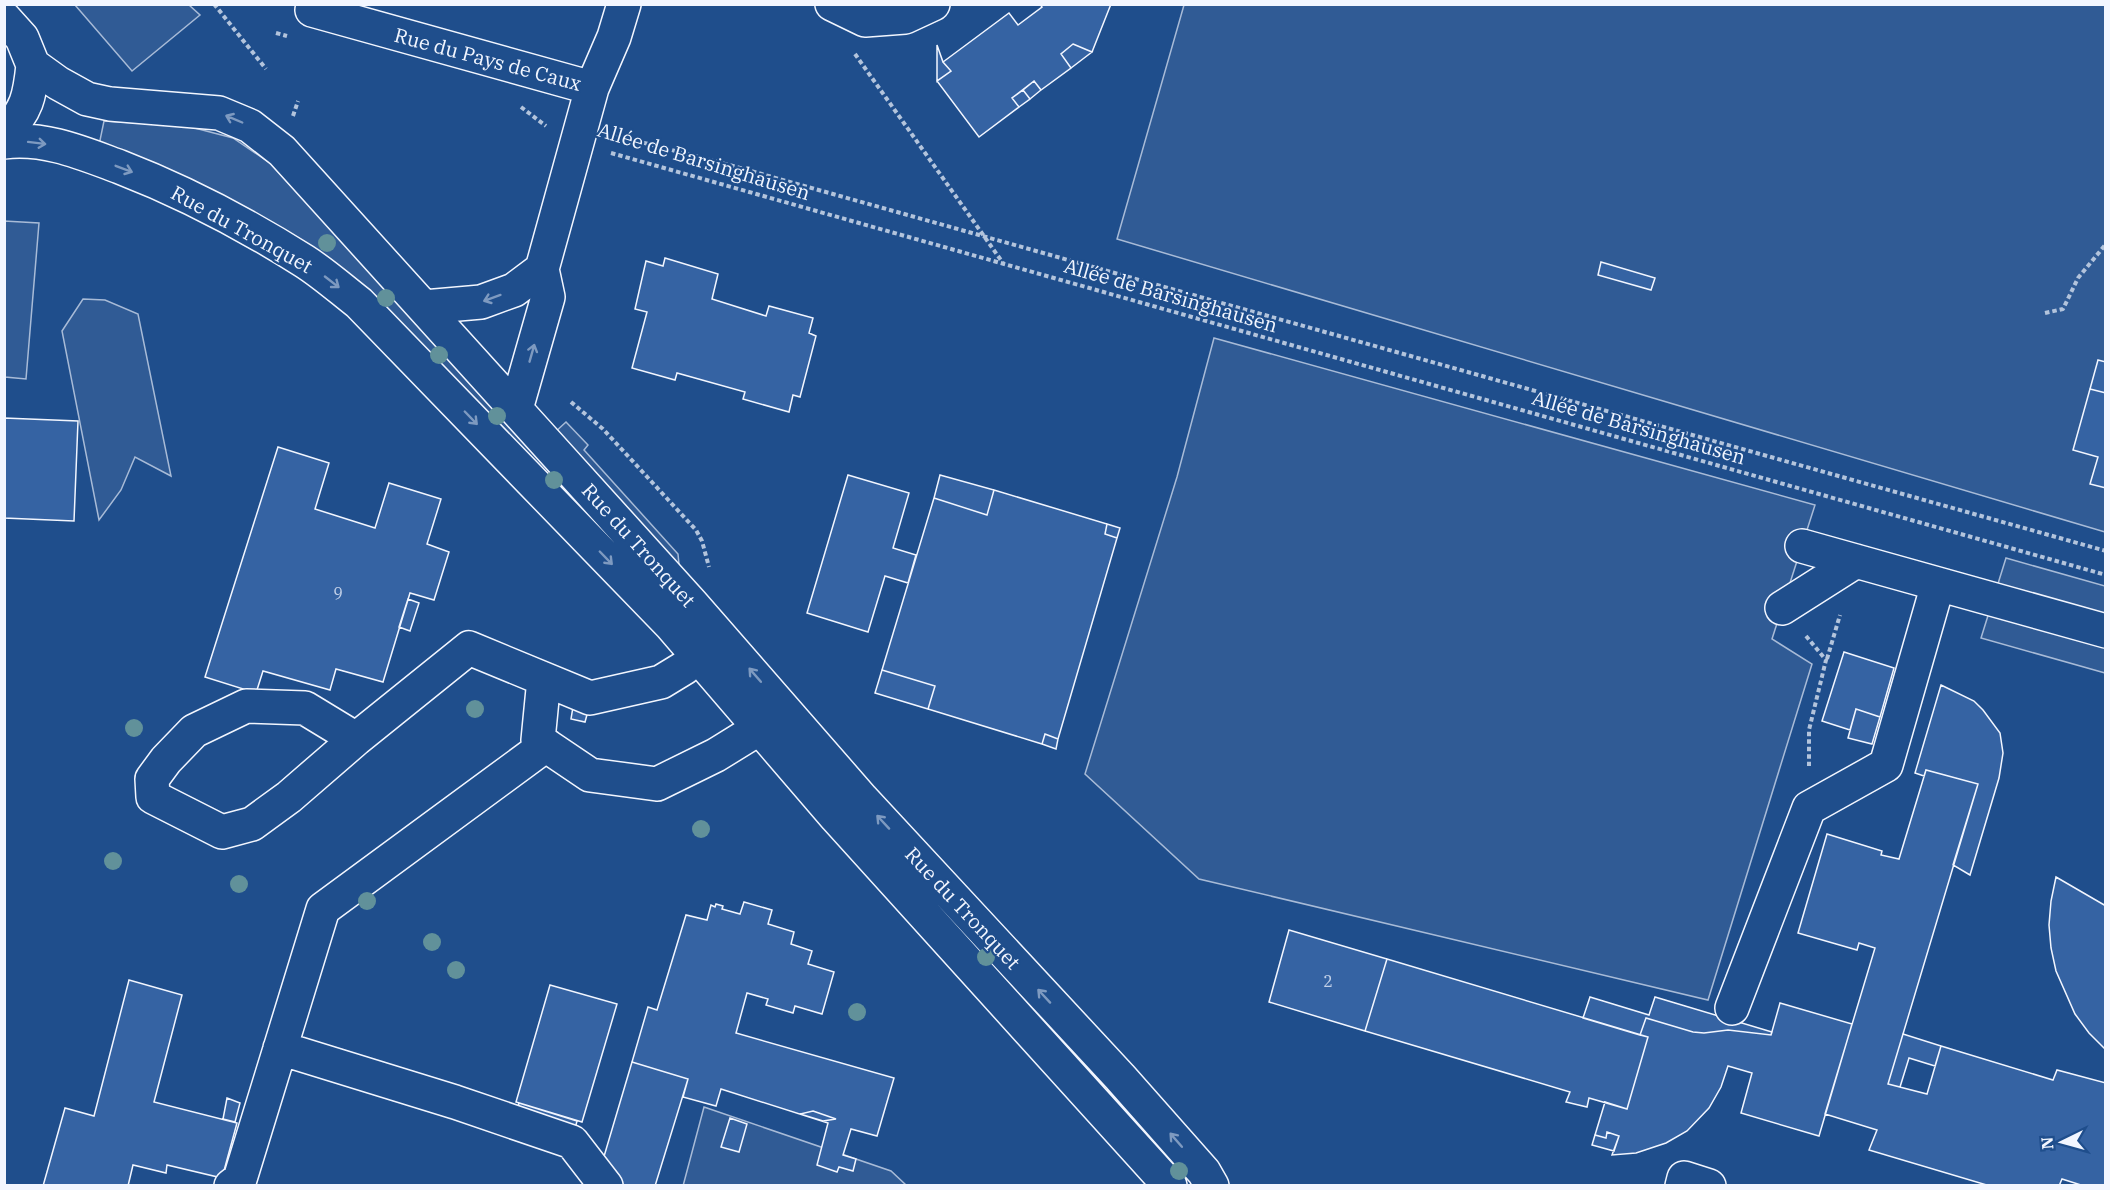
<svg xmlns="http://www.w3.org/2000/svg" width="2110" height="1190" font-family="'IBM Plex Serif',serif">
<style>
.built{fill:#305b95;stroke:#a8bbd7;stroke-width:1.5}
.building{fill:#3563a3;stroke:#f2f6ff;stroke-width:1.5}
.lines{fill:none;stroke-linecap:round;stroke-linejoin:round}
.minor-casing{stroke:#f2f6ff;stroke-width:36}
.path{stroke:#b3c4dc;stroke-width:4;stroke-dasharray:4.5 3;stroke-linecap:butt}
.minor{stroke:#1f4e8c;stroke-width:33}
.tree{fill:#61919a}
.oneway{stroke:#7e9ac0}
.labels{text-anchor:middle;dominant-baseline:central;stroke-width:4.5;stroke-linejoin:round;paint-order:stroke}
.number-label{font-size:16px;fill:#c3d1e8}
.street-label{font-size:20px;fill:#f2f6ff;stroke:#1f4e8c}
</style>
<rect width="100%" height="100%" fill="#1f4e8c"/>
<path class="built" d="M75 5H189L200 15 132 71Z
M1184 5H2105V532L1117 239Z
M104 121 187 126 233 138 270 163 678 605 669 613 385 306 311 253 99 145Z
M4 221 39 223 26 379 5 377Z
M83 299 105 300 138 314 171 476 135 457 121 490 99 520 62 331Z
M1214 338 1815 505 1772 639 1812 664 1708 1000 1199 879 1085 774 1177 477Z
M566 422 588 445 584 450 678 554 680 574 553 434Z
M2006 558 2105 586V673L1981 638Z
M704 1107 891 1171 906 1185 683 1186Z"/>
<path class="building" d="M1040 4H1111L1092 52 1073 44 1061 54 1071 68 1041 90 1034 81 1012 98 1019 107 979 137 937 81 951 71 943 62 1009 13 1018 25 1042 7Z
M1073 44 1092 52 1071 68 1061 54Z
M937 45 943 62 951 71 937 81Z
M1034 81 1041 90 1030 99 1023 90Z
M1023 90 1030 99 1019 107 1012 98Z
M665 258 718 274 712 299 766 316 769 306 813 318 809 333 816 336 800 397 793 395 789 412 743 399 745 392 677 373 675 380 632 368 647 312 635 309 646 261 663 266Z
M1601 262 1655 278 1651 290 1598 275Z
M2098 360 2106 362V393L2090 389Z
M2090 389 2106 393V488L2090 484 2098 457 2073 450Z
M4 418 78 421 74 521 4 518Z
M278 447 329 463 315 509 375 528 389 483 441 499 427 544 449 552 434 600 410 593 383 682 336 669 330 690 263 671 256 693 205 677Z
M848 475 909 493 893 548 916 555 908 583 885 576 868 632 807 613Z
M940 475 994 490 987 515 934 498Z
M994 490 1107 524 1105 534 1117 538 1058 739 1045 734 1042 744 928 709 935 686 882 670 934 498 987 515Z
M1107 524 1120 528 1117 538 1105 534Z
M408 599 419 603 410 631 399 627Z
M1844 652 1894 668 1880 717 1856 709 1850 730 1822 721Z
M882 670 935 686 928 709 875 693Z
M1941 685 1974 701 1983 710 2000 733 2003 753 1999 778 1970 875 1953 865 1978 784 1926 770 1924 776 1915 773Z
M573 707 588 711 585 722 571 719Z
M1856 709 1880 717 1872 744 1848 738Z
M1045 734 1058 739 1056 749 1042 744Z
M1926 770 1978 784 1888 1084 1927 1094 1941 1046 2053 1080 2057 1070 2106 1083V1186H2084L2062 1179 2059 1186H1990L1869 1150 1877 1130 1825 1114 1875 948 1859 943 1857 950 1798 933 1827 834 1882 851 1881 855 1899 859Z
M2056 877 2106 906V1050L2089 1033 2075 1014 2056 971 2051 948 2049 925 2051 901Z
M744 902 772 910 768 924 794 932 791 944 812 951 808 964 834 972 822 1014 795 1006 793 1013 766 1005 768 999 747 993 736 1033 894 1078 877 1136 851 1129 843 1155 856 1159 853 1171 839 1167 837 1172 817 1165 828 1123 721 1089 716 1106 683 1097 688 1079 632 1062 648 1007 657 1010 686 915 707 920 711 905 715 907 716 904 723 906 722 909 740 914Z
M1289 930 1387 959 1365 1031 1269 1002Z
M1387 959 1648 1037 1627 1109 1589 1098 1587 1107 1566 1102 1570 1092 1365 1031Z
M129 980 182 995 154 1102 237 1123 222 1178 167 1165 166 1173 133 1165 128 1186H43L65 1108 94 1116Z
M550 985 617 1004 582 1122 516 1102Z
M1590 997 1649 1015 1655 997 1772 1032 1771 1035 1728 1030 1704 1033 1693 1032 1646 1018 1640 1035 1583 1018Z
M1780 1003 1852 1024 1819 1136 1741 1113 1752 1073 1728 1066 1721 1087 1709 1108 1687 1131 1666 1143 1636 1153 1612 1155 1619 1136 1607 1132 1606 1138 1595 1135 1605 1102 1627 1109 1648 1037 1640 1035 1646 1018 1693 1032 1704 1033 1728 1030 1771 1035Z
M1903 1034 1941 1046 1935 1066 1909 1058 1900 1087 1888 1084Z
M632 1062 688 1079 655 1186H613L597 1180Z
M227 1098 240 1103 235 1122 223 1119Z
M519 1103 577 1121 575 1129 517 1111Z
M813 1111 836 1119 823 1121 800 1114Z
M730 1118 747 1124 739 1152 721 1147Z
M1607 1132 1619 1136 1614 1151 1592 1145 1595 1135 1606 1138Z"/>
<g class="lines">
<defs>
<path id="minor" d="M314 4 312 10 592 88 542 269 548 297 516 409
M832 4 865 20 905 17 933 4
M4 18 22 38 33 65 58 83 87 99 110 104 219 113 250 126 282 151 692 604 862 799 1120 1077 1204 1172 1212 1186
M592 88 614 37 624 4
M4 133C27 112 30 95 33 65
M4 142C46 137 82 153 120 167 182 191 247 225 304 261 323 273 341 289 359 303L671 625 836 817 1170 1186
M424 307 481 302 514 290 542 269
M1802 546 2106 631
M1782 608 1856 561
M544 679 538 740 590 775 657 784 716 755 779 716
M356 739 289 797 252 824 222 832 153 797 152 779 166 760 194 731 246 706 305 708 356 739 469 648 590 698 661 682 684 668 712 644
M1732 1008 1809 808 1886 765 1938 584
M280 1048 455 1102 572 1142 606 1186
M231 1186 240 1179 323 909 546 745
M1682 1186 1684 1178 1709 1186"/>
</defs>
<use href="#minor" class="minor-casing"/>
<path class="path" d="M214 4 266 69
M276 33 287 36
M855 54 1003 263
M521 107 546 126
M293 116 298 101
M614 135 733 166 2106 551
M611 153 2106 575
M2045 313 2063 309 2078 278 2106 244
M571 402 603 429 696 530 702 541 709 567
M1806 636 1826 660 1809 730V766
M1827 659 1840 615"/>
<use href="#minor" class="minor"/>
</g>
<g class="tree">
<circle cx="327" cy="243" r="9"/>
<circle cx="386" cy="298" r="9"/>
<circle cx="439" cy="355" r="9"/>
<circle cx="497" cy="416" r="9"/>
<circle cx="554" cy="480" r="9"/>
<circle cx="475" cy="709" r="9"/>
<circle cx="134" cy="728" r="9"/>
<circle cx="701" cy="829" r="9"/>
<circle cx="113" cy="861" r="9"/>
<circle cx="239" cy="884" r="9"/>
<circle cx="367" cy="901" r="9"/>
<circle cx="432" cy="942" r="9"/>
<circle cx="986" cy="957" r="9"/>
<circle cx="456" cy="970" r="9"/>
<circle cx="857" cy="1012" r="9"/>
<circle cx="1179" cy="1171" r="9"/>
</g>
<defs><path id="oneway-shaft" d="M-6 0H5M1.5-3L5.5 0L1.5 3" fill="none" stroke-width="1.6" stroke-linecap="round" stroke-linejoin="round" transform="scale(1.5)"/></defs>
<g class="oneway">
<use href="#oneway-shaft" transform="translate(234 119) rotate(-157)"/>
<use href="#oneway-shaft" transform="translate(37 143) rotate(7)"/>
<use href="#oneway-shaft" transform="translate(124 169) rotate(21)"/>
<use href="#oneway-shaft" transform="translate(332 282) rotate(38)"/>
<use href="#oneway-shaft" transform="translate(492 298) rotate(160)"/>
<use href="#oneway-shaft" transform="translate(532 353) rotate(-74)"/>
<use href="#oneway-shaft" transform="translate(471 418) rotate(46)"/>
<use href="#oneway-shaft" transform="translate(606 558) rotate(46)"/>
<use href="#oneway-shaft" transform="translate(755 675) rotate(-131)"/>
<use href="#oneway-shaft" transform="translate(883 822) rotate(-133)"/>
<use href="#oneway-shaft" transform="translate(1044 996) rotate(-133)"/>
<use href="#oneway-shaft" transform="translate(1176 1140) rotate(-131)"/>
</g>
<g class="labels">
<g class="number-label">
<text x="338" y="593">9</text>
<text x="1328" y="981">2</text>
</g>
<g class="street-label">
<text transform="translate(488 59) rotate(15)">Rue du Pays de Caux</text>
<text transform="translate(704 161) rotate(17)">Allée de Barsinghausen</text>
<text transform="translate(242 229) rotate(29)">Rue du Tronquet</text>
<text transform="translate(1171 295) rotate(16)">Allée de Barsinghausen</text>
<text transform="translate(1639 427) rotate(16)">Allée de Barsinghausen</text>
<text transform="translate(639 545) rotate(48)">Rue du Tronquet</text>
<text transform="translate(963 908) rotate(47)">Rue du Tronquet</text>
</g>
</g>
<rect width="2110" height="1190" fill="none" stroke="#f2f6ff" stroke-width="12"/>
<g transform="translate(2062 1142) rotate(265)" stroke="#1f4e8c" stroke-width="4.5" paint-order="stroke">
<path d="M0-4.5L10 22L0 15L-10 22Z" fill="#f2f6ff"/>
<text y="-9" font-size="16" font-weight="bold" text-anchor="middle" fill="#f2f6ff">N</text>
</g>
</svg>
